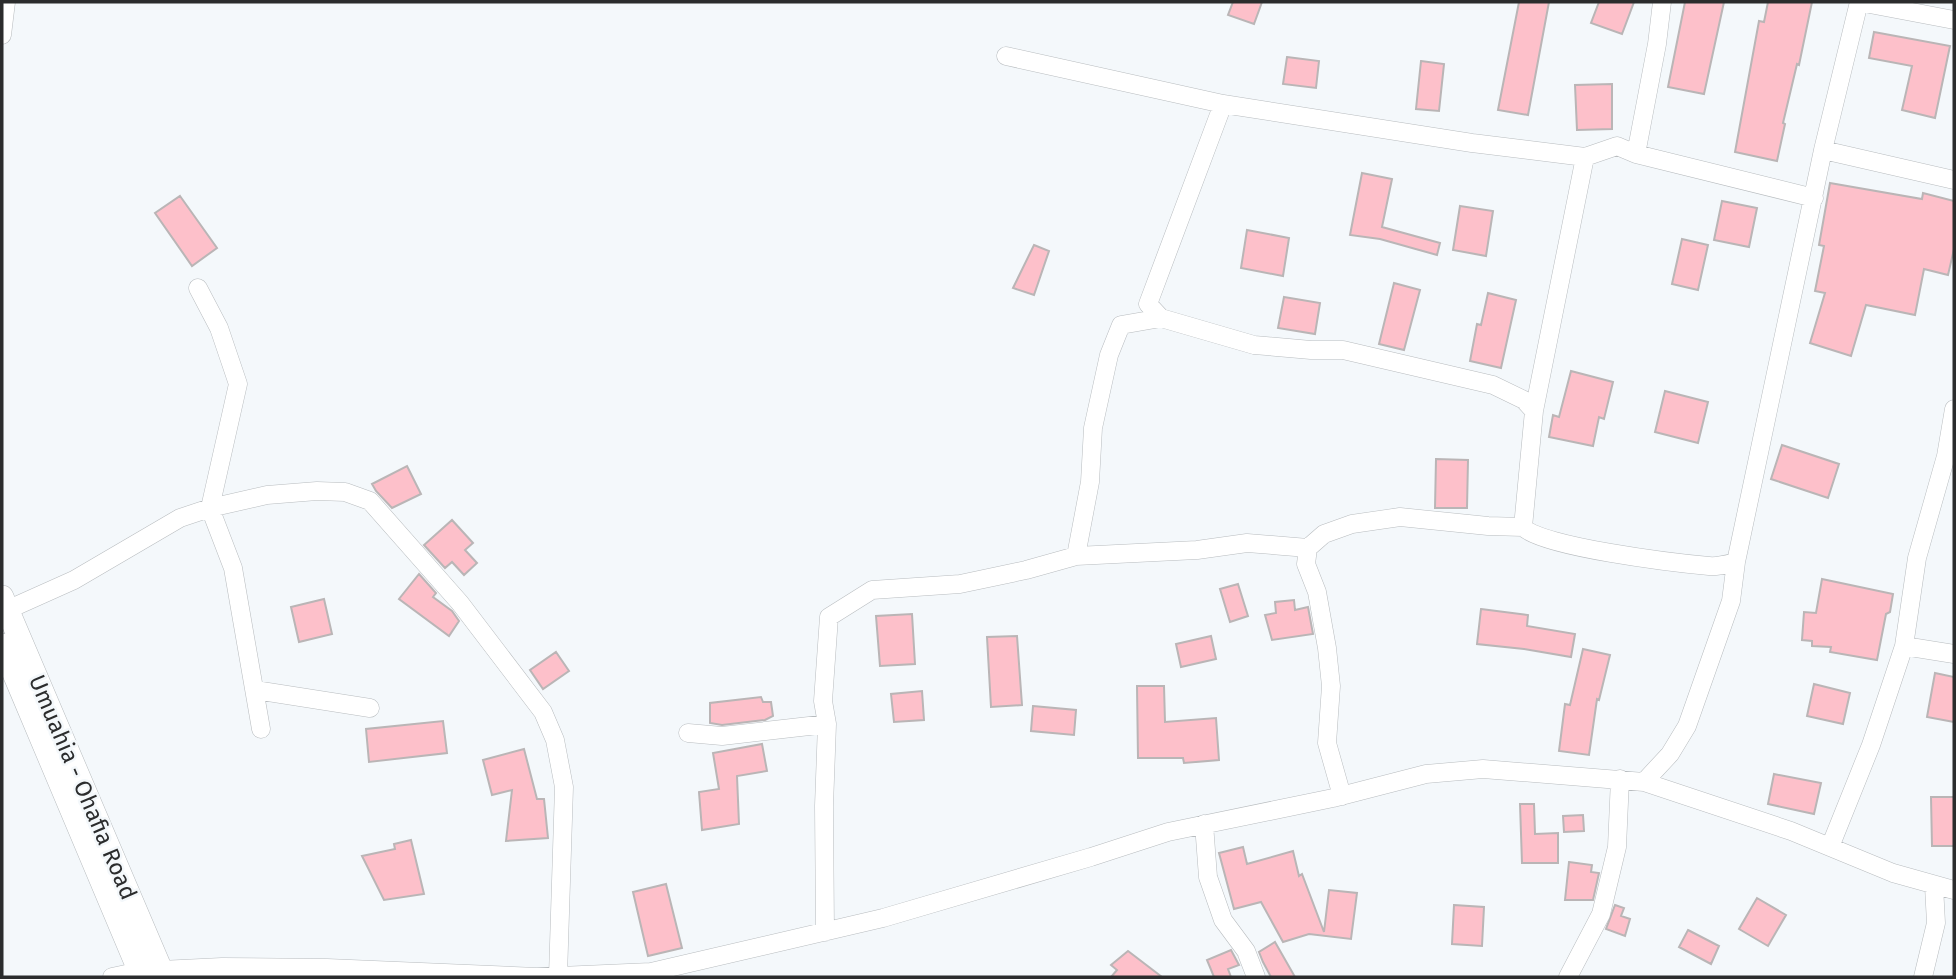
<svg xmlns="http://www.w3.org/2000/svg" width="1956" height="979" font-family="'Fira Sans',sans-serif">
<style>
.building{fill:#fdc0ca;stroke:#bab5b6;stroke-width:2}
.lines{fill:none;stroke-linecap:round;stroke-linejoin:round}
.minor-casing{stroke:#b8bcbf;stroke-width:19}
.major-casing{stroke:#b8bcbf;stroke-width:24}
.minor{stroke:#fff;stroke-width:18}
.major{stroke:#fff;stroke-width:23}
.labels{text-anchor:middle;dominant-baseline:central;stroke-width:5;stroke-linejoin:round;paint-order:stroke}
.street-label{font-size:23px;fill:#2b2c2d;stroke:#f4f8fb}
</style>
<rect width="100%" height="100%" fill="#f4f8fb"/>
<path class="building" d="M1233 2H1262L1254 24 1228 15Z
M1519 2H1549L1528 115 1498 110Z
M1599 2H1634L1622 34 1591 23Z
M1685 2H1724L1704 94 1668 87Z
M1768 2H1812L1799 65 1797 64 1783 123 1785 124 1777 161 1735 152 1759 21 1764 22Z
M1874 32 1950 46 1935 118 1902 110 1912 66 1869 58Z
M1287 57 1319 61 1316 88 1283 84Z
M1421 61 1444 64 1439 111 1416 109Z
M1612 84V129L1577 130 1575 85Z
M1362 173 1392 179 1382 227 1440 243 1437 255 1380 239 1350 235Z
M1830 183 1922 199 1923 193 1954 201V249L1948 275 1924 269 1915 315 1866 305 1851 356 1810 343 1825 293 1815 291 1824 246 1819 245Z
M180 196 217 248 192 266 155 213Z
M1722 201 1757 208 1749 247 1714 240Z
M1460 206 1493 211 1486 256 1453 250Z
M1247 230 1289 238 1283 276 1241 268Z
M1682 239 1708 245 1698 290 1672 284Z
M1034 245 1049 251 1034 295 1013 288Z
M1394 283 1420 290 1404 350 1379 344Z
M1488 293 1516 300 1501 368 1470 361 1477 324 1481 325Z
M1284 297 1320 303 1315 334 1278 328Z
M1571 371 1613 382 1604 419 1599 417 1593 446 1549 437 1553 415 1559 417Z
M1665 391 1708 402 1698 443 1655 432Z
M1782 445 1839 464 1828 498 1771 479Z
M1436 459 1468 460 1467 508H1435Z
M407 466 421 494 392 508 376 491 372 484Z
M452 520 473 543 465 550 477 563 464 575 452 562 445 568 424 545Z
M419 574 436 593 433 597 452 611 459 621 449 636 399 599Z
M1822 579 1893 594 1890 612 1886 614 1877 660 1830 652 1831 647 1812 646V641L1802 640 1804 612 1816 613Z
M1238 584 1248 616 1230 622 1220 589Z
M324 599 332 634 299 642 291 607Z
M1294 600 1295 610 1308 607 1313 634 1272 640 1265 615 1276 613 1275 602Z
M1481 609 1528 615 1527 626 1575 634 1571 657 1524 649 1477 644Z
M912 614 915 664 880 666 876 616Z
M1017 636 1022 705 991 707 987 637Z
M1211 636 1216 659 1181 667 1176 644Z
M1583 649 1610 655 1599 700 1597 699 1589 755 1559 751 1565 704 1570 705Z
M556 652 569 671 543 689 530 670Z
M1935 673 1954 677V722L1927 717Z
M1814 684 1850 693 1843 724 1807 716Z
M1137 686H1164L1165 722 1216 718 1219 760 1184 763 1183 758H1138Z
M922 691 924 720 894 722 891 694Z
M761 697 763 702H771L773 716 765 720 722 725 710 723V703Z
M1033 706 1076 710 1074 735 1031 731Z
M443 721 447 753 369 762 366 729Z
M762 744 767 771 737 776 739 824 702 830 699 792 719 789 713 753Z
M524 749 537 799H544L548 838 506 841 512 790 492 795 483 760Z
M1774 774 1821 783 1814 814 1768 804Z
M1931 797H1954V846H1932Z
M1520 804H1534L1535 834 1558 833V863H1522Z
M1583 815 1584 831 1564 832 1563 816Z
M411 840 424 894 384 900 362 856 395 849 394 844Z
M1243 847 1247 864 1293 851 1299 876 1302 874 1324 932 1329 890 1357 893 1351 939 1309 934 1283 942 1261 902 1234 909 1219 853Z
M1569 862 1592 865 1591 872 1599 873 1593 900H1565Z
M666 884 682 948 648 956 633 892Z
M1757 898 1786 915 1768 946 1739 929Z
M1454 905 1484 907 1482 946 1452 944Z
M1615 905 1624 908 1621 916 1630 919 1625 936 1606 929Z
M1688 930 1719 946 1711 964 1679 947Z
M1275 942 1295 977H1271L1263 962 1259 952Z
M1231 950 1239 965 1228 969 1231 977H1214L1207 960Z
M1128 951 1162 977H1111L1117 970 1111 965Z"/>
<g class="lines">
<defs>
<path id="minor" d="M2 35 6 2
M1006 56 1223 104 1472 143 1585 157 1534 411
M1223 104 1148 304 1161 318 1254 345 1311 350H1343L1493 385 1524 400 1534 411 1523 527
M1823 150 1954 180
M1636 154 1657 44 1662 2
M1585 157 1617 146 1636 154 1814 198
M198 288 219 328 238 384 210 508 233 568 261 729
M1076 556 1197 550 1247 543 1308 548
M7 610 74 580 180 518 210 508 267 495 317 491 345 492 370 501 460 603 543 712 555 740 564 787 558 976
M1904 646 1954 654
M255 690 370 708
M688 733 722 736 827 724 823 701 829 617 872 590 960 584 1026 570 1076 556 1090 482 1093 428 1109 355 1121 325 1161 318
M1644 782 1670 754 1687 726 1731 601 1736 562 1823 150 1859 2 1954 20
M1342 796 1327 743 1331 686 1327 648 1317 592 1306 564 1308 548 1324 534 1352 524 1400 517 1488 526 1523 527C1541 547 1676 563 1709 566 1718 567 1728 564 1736 562
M1204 824 1208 877 1223 920 1246 951 1256 977
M1830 847 1871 745 1904 646 1917 558 1946 456 1954 409
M825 932 824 806 827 724
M112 977 140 971 222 967 327 968 537 977 651 972 883 918 1091 857 1168 832 1333 798 1426 774 1483 769 1644 782 1791 831 1893 873 1954 890
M1568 977 1601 914 1617 847 1620 779
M1923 977 1936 923 1934 886"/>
<path id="major" d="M2 597 164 977
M2 645 142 977"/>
</defs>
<use href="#minor" class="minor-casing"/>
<use href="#major" class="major-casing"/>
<use href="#minor" class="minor"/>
<use href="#major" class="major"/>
</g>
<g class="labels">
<g class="street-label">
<text transform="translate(83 787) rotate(67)">Umuahia - Ohafia Road</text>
</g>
</g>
<rect width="1956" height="979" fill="none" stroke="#2b2c2d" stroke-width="7"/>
</svg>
